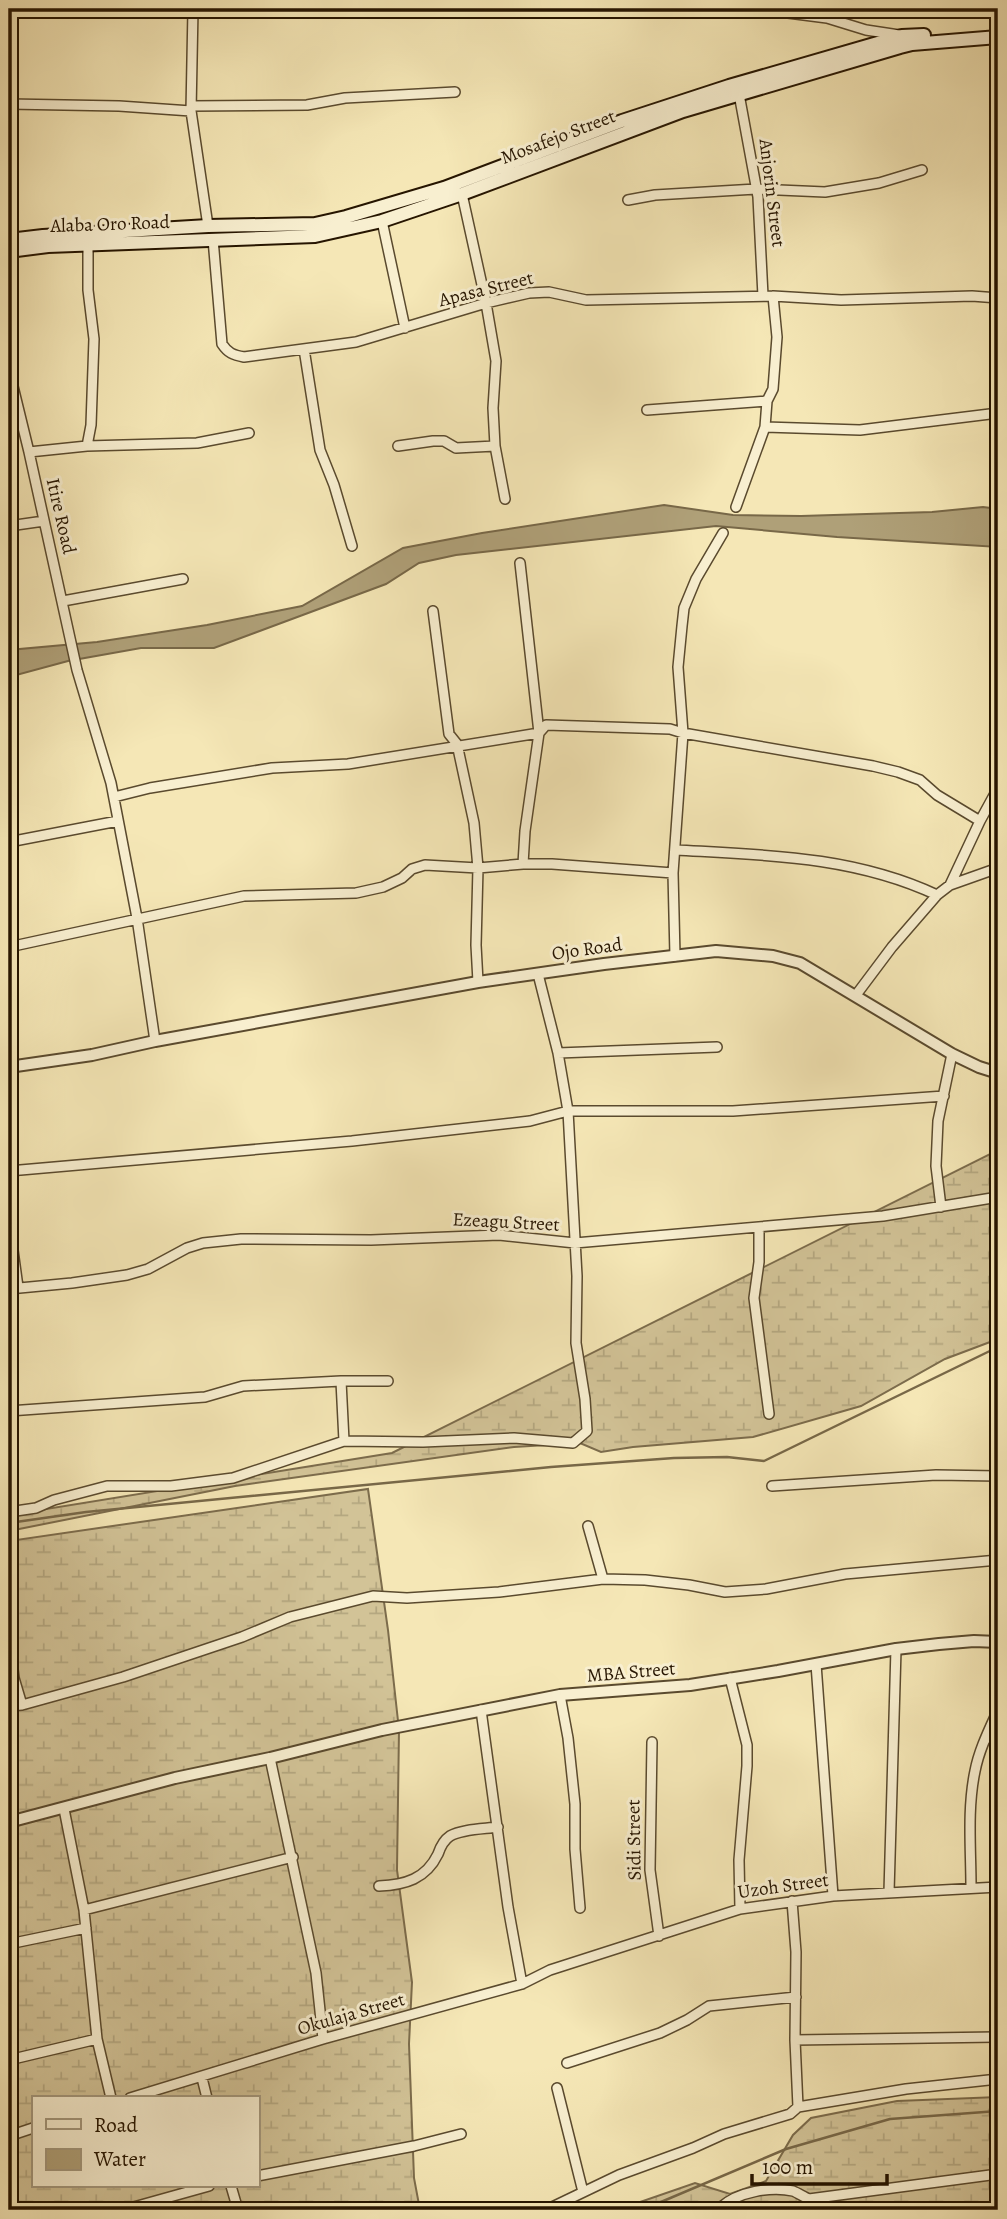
<svg xmlns="http://www.w3.org/2000/svg" width="1007" height="2219" font-family="Alegreya,serif">
<style>
.wetland{fill:url(#wetland-marsh);stroke:#7c6c4c;stroke-width:2;fill-rule:evenodd}
.water{fill:#afa078;stroke:#786848;stroke-width:2}
.lines{fill:none;stroke-linecap:round;stroke-linejoin:round}
.stream{stroke:#786848;stroke-width:2.5}
.minor-casing{stroke:#5a4a2e;stroke-width:12}
.tertiary-casing{stroke:#5a4a2e;stroke-width:14}
.secondary-casing{stroke:#261500;stroke-width:16}
.minor{stroke:#f8efd0;stroke-width:9}
.tertiary{stroke:#f8efd0;stroke-width:10}
.secondary{stroke:#f8efd0;stroke-width:12}
.labels{text-anchor:middle;dominant-baseline:central;stroke-width:6;stroke-linejoin:round;paint-order:stroke}
.street-label{font-size:19px;fill:#261500;stroke:#f8efd0}
</style>
<defs>
<pattern id="wetland-marsh" width="20" height="14" patternUnits="userSpaceOnUse" patternTransform="scale(1.75)"><rect width="20" height="14" fill="#d2c397"/><path d="M1 5h8M5 5V1M11 12h8M15 12V8" fill="none" stroke="#b4a780"/></pattern>
</defs>
<rect width="100%" height="100%" fill="#f5e7b6"/>
<filter id="stains"><feTurbulence type="fractalNoise" baseFrequency=".00286" numOctaves="4"/><feColorMatrix values="0 0 0 0 .2 0 0 0 0 .09 0 0 0 0 .02 0 0 0 .5 -.17"/></filter>
<radialGradient id="worn" r=".72"><stop offset=".6" stop-color="#630" stop-opacity="0"/><stop offset="1" stop-color="#630" stop-opacity=".3"/></radialGradient>
<path class="wetland" d="M998 1150V1339L945 1359 861 1406 753 1437 633 1447 601 1452 580 1443 514 1447 235 1486 9 1531V1515L392 1453Z
M368 1489 388 1630 399 1730 397 1870 412 1982 409 2044 414 2178 420 2210H9V1541ZM33 2098H257V2186H33Z
M998 2097V2210H617L695 2183 730 2194 766 2181 793 2135 811 2118 897 2101Z"/>
<path class="water" d="M664 505 733 515 801 516 932 512 983 507 998 509V547L837 537 716 526 456 555 419 563 386 584 214 648H141L68 661 9 677V650L97 642 207 625 302 606 403 548 482 533Z"/>
<g class="lines">
<path class="stream" d="M9 1523 86 1512 551 1467 674 1458 727 1457 764 1461 998 1347
M642 2210 786 2149 890 2119 998 2111"/>
<defs>
<path id="minor" d="M193 9 191 111 208 226
M655 9H663
M718 9 788 13 827 18 866 30 899 35
M739 94 758 197 763 296
M9 104 119 106 191 111
M191 106 307 105 345 98 455 92
M462 194 486 303 496 361 493 408 495 446 505 499
M628 200 655 195 756 189 825 192 879 183 922 170
M382 221 405 328
M213 239 222 344C228 353 233 355 244 357L356 342 486 303 529 293 549 292 586 300 773 296 841 300 972 296 998 298
M304 349 320 450 334 485 352 546
M9 370 29 452 77 670 111 783 137 918 155 1041
M647 410 767 401
M765 427 860 430 998 413
M87 446 91 425 94 339 88 290V244
M398 446 433 441H444L456 448 495 446
M29 452 87 446 197 443 249 433
M736 507 765 427 767 401 773 389 777 337 773 296
M9 526 44 521
M520 563 539 733 525 831 523 864
M63 601 183 579
M433 611 449 734 457 744 474 823 478 868 476 945 478 982
M114 797 150 788 272 768 348 764 539 733 546 725 670 729 683 733 873 766 898 772 920 780 937 795 980 821
M9 842 118 821
M676 850C766 855 854 856 937 895
M950 885 998 868
M9 947 244 896 356 893 383 887 402 878 412 869 425 865 478 868 523 864H552L673 873
M675 956 673 873 683 733 678 667 682 626 684 608 696 579 723 533
M856 995 892 947 937 895 950 885 980 821 998 788
M558 1053 717 1047
M9 1171 352 1141 530 1121 568 1111H733L944 1096
M941 1207 936 1166 938 1121 952 1054
M9 1221 18 1287
M759 1228V1262L754 1298 769 1414
M9 1289 72 1283 127 1275 148 1269 187 1248 203 1243 241 1239 371 1240 499 1235 575 1243 883 1216 998 1197
M341 1381 344 1441
M9 1411 205 1397 243 1386 341 1381H388
M772 1486 936 1475 998 1476
M9 1512 36 1508 54 1500 107 1486H171L233 1478 344 1441 423 1442 514 1438 573 1443 587 1431 585 1399 576 1343 577 1276 568 1111 558 1053 538 974
M588 1526 603 1579
M9 1597 10 1568
M9 1637 14 1678 22 1705
M816 1664 833 1896
M730 1678 747 1745V1766L739 1860 740 1909
M560 1695 568 1738 575 1804V1849L580 1908
M9 1706 22 1705 123 1677 242 1637 290 1617 373 1596 407 1598 499 1592 603 1579 645 1580 689 1585 725 1592 766 1589 845 1574 998 1560
M481 1710 508 1907 522 1984
M986 1737 998 1739
M652 1742 650 1870 659 1936
M270 1758 316 1973 323 2039
M64 1809 84 1910 97 2039 111 2098
M379 1886C405 1885 426 1879 438 1854 440 1848 444 1840 450 1836 462 1829 483 1829 498 1827
M971 1887C971 1849 967 1809 975 1771 979 1750 989 1730 998 1710
M889 1892 896 1649
M792 1901 796 1952 795 2040 798 2107
M84 1910 293 1857
M9 1944 86 1928
M795 2040 996 2037
M9 2060 97 2039
M567 2063 660 2033 687 2020 709 2006 796 1997
M202 2078 207 2098
M557 2088 583 2192
M130 2098 323 2039 522 1984 550 1970 740 1909 833 1896 998 1887
M9 2136 33 2128
M257 2176 414 2146 461 2134
M231 2186 238 2210
M809 2199 998 2174
M123 2210 209 2186
M546 2210 619 2175 693 2148 724 2134 790 2114 798 2107 906 2089 998 2079
M697 2210 710 2207H721
M721 2210V2207C738 2192 771 2186 793 2191 798 2193 804 2197 809 2199L810 2210"/>
<path id="tertiary" d="M9 1067 92 1055 155 1041 478 982 604 964 716 951 773 956 800 963 952 1054 979 1067 998 1073
M9 1822 175 1778 270 1758 382 1730 560 1695 690 1685 778 1671 896 1649 939 1644 974 1641 998 1642"/>
<path id="secondary" d="M9 240 43 236 208 226 315 224 346 217 444 188 622 121 729 86 902 36 924 35
M9 251 48 246 315 236 382 221 462 194 683 111 900 47 912 44 998 37"/>
</defs>
<use href="#minor" class="minor-casing"/>
<use href="#tertiary" class="tertiary-casing"/>
<use href="#secondary" class="secondary-casing"/>
<use href="#minor" class="minor"/>
<use href="#tertiary" class="tertiary"/>
<use href="#secondary" class="secondary"/>
</g>
<g class="labels">
<g class="street-label">
<text transform="translate(558 137) rotate(-21)">Mosafejo Street</text>
<text transform="translate(772 193) rotate(83)">Anjorin Street</text>
<text transform="translate(110 224) rotate(-2)">Alaba Oro Road</text>
<text transform="translate(486 289) rotate(-14)">Apasa Street</text>
<text transform="translate(61 516) rotate(77)">Itire Road</text>
<text transform="translate(587 949) rotate(-8)">Ojo Road</text>
<text transform="translate(506 1222) rotate(3)">Ezeagu Street</text>
<text transform="translate(631 1672) rotate(-5)">MBA Street</text>
<text transform="translate(634 1840) rotate(-91)">Sidi Street</text>
<text transform="translate(783 1886) rotate(-8)">Uzoh Street</text>
<text transform="translate(351 2014) rotate(-16)">Okulaja Street</text>
</g>
</g>
<rect width="1007" height="2219" fill="none" stroke="#f5e7b6" stroke-width="35"/>
<rect x="10" y="10" width="986" height="2198" fill="none" stroke="#261500" stroke-width="3.5"/>
<rect x="18" y="18" width="972" height="2184" fill="none" stroke="#261500" stroke-width="2"/>
<rect x="32" y="2096" width="228" height="91" fill="#f8efd0" stroke="#a4987d" stroke-width="2"/>
<rect x="46" y="2119" width="35" height="10" fill="#f8efd0" stroke="#a4987d" stroke-width="2"/>
<text x="94" y="2132" font-size="21" fill="#261500">Road</text>
<rect x="46" y="2149" width="35" height="21" fill="#afa078" stroke="#a4987d" stroke-width="2"/>
<text x="94" y="2166" font-size="21" fill="#261500">Water</text>
<path d="M752 2174v10h135v-10" fill="none" stroke="#261500" stroke-width="3.5"/>
<text x="762" y="2174" font-size="21" fill="#261500" stroke="#f8efd0" stroke-width="5" paint-order="stroke">100 m</text>
<rect width="100%" height="100%" filter="url(#stains)"/>
<rect width="100%" height="100%" fill="url(#worn)"/>
</svg>
